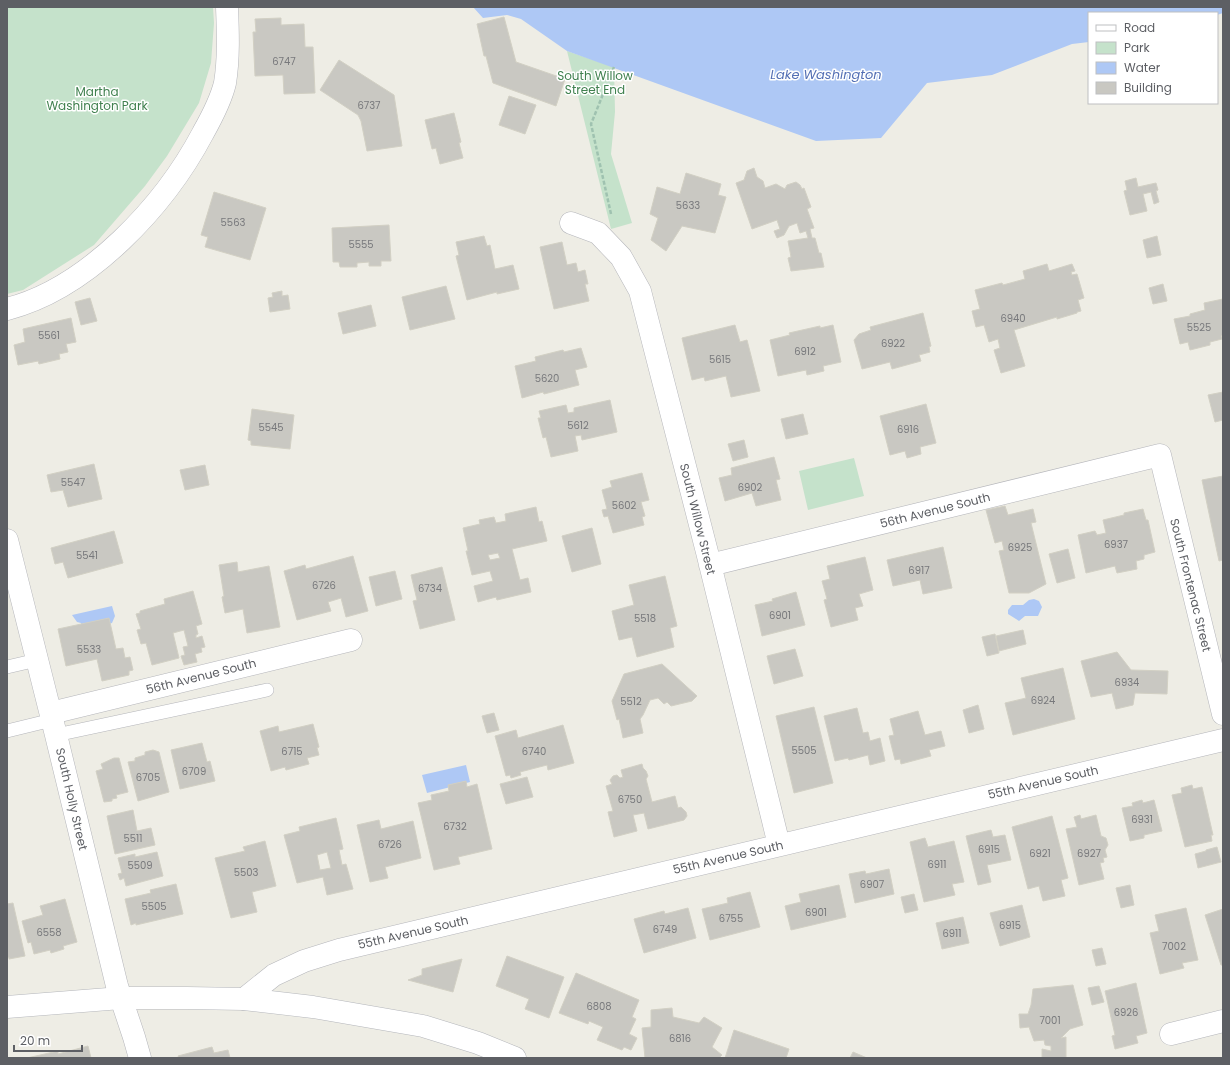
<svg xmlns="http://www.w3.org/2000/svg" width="1230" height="1065" font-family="Poppins,sans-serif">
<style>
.green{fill:#c5e2cb}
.water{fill:#aec8f5}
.building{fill:#c9c8c2;stroke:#d2d0c4;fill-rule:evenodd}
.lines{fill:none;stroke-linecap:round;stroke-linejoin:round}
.service-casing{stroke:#b5b6bb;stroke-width:14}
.minor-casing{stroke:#b5b6bb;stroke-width:23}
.secondary-casing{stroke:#b4b6bb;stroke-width:23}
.path{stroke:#9fc2b0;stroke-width:2.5;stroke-dasharray:4 2;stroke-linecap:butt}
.service{stroke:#fff;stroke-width:13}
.minor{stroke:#fff;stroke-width:22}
.secondary{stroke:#fff;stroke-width:22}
.labels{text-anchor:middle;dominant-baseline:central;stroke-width:3;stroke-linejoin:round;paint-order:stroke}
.number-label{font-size:10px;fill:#78797c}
.park-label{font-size:12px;fill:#40804f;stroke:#fff}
.street-label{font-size:12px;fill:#5d5f64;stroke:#fff}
.water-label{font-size:13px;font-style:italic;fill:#5470b5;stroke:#fff}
</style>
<rect width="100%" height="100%" fill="#eeede5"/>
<path class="green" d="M7 7H213L214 23 211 63 199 103 167 156 145 186 94 245 23 290 7 294Z
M567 51 614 67 615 112 611 154 632 223 611 229Z
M854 458 864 496 808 510 799 471Z"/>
<path class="water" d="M473 7H1223V13L1217 15V13H1089V42L1072 44 992 75 927 83 881 138 816 141 567 51 521 19 507 15 483 18Z
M1034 599 1039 601 1042 607 1038 616H1025L1019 621 1008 614V610L1012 605H1023L1029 600Z
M112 606 115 616 112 623 79 631 82 626 81 623 77 622 72 615Z
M466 765 470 782 427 793 422 775Z"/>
<path class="building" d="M504 17 516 62 565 79 556 106 493 83 486 56H484L477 24Z
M281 18V25L304 24 305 47H313L315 93 284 94 283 75 255 76 253 32H256L255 19Z
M339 60 394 95 402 146 367 151 361 121 358 115 320 90Z
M509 96 536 105 525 134 499 125Z
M454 113 461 142 459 143 463 158 440 164 436 148 432 149 425 120Z
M754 168 757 177 763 181 765 188 776 184 785 189 787 185 796 182 800 185 802 189 804 188 811 207 807 209 814 228 810 229 812 238H815L819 253H821L824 267 791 271 788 258 791 257 788 241 808 238 806 231 800 233 797 223 789 226 784 235 777 238 774 231 780 229 777 220 752 229 736 183 744 180 747 171Z
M686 173 721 184 718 195 726 197 715 233 682 226 666 251 651 240 658 218 650 214 657 187 680 194Z
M1136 178 1138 187 1156 183 1158 190 1156 191 1159 202 1154 204 1151 192 1143 194 1147 211 1130 215 1124 191 1127 190 1125 181Z
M214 192 266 208 250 260 205 247 208 237 201 235Z
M389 225 391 261H381V266H369V262L357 263V267H340L339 262H333L332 228Z
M484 236 487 246 490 245 495 269 513 265 519 289 497 294V292L467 300 456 256 459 255 456 242Z
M1157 236 1161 255 1147 258 1143 240Z
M562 242 567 265 576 263 578 272 585 270 588 284H585L589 301 554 309 540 247Z
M1047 264 1049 271 1072 264 1075 271 1071 272 1072 275 1077 274 1084 298 1078 300 1081 311 1077 312V313L1057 319V317L1014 330 1025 366 1001 373 994 350 1000 348 998 339 989 342 984 325 976 327 972 311 980 309 975 290 1002 283 1003 285 1025 279 1023 271Z
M1163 284 1167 301 1153 304 1149 288Z
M446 286 455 319 410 330 402 297Z
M282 291V296L288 295 290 309 270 312 268 298 273 297 272 293Z
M90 298 97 321 81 325 75 302Z
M1223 299V335L1221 336 1222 339 1210 342V345L1190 350 1188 342 1180 344 1174 319 1190 316V314L1205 310 1204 303Z
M371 305 376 326 343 334 338 313Z
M923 313 931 346 929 347 930 352 919 355 921 361 892 369 890 362 862 369 854 340 859 334 871 330 870 327Z
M71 318 76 342 66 344 68 352 59 354 60 359 39 364 38 361 18 365 14 345 25 342 23 329Z
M735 325 740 342 747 340 760 391 731 397 726 376 705 381 704 377 692 380 682 338Z
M833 325 841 362 823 366 824 371 807 375 806 370 778 376 770 340 790 335 789 333 820 326V328Z
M581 348 587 367 575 370 579 385 544 394 543 392 522 398 515 366 536 361 535 357 563 350 564 352Z
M1223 392V420L1215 422 1208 395Z
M610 400 617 432 582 440 581 435 575 436 578 451 551 457 546 437 543 438 538 418H541L539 411 566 405 568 413 574 412V408Z
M926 404 936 443 920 447 921 454 907 458 905 451 890 455 880 416Z
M252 409 294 415 290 449 251 445V441L248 440Z
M803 414 808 434 786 439 781 419Z
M744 440 748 457 733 461 728 444Z
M774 457 780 479 776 480 781 500 756 506 752 493 725 501 719 478 732 475 731 468Z
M94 464 102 499 68 507 63 490 51 492 47 475Z
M205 465 209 485 185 490 180 470Z
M642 473 649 500 641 502 645 516 642 517 644 525 613 533 608 516 604 517 602 510 607 509 602 490 612 487 610 481Z
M1223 476V560L1219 561 1202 480Z
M1005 506 1008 515 1033 509 1036 522 1031 523 1046 584 1029 593H1009L999 551 1004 550 1002 541 995 543 986 510Z
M536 507 539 522 542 521 547 541 512 549 520 580 528 578 531 592 497 600 496 597 478 602 474 586 493 581 490 571 472 575 466 551H468L463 528 480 524 479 520 494 517 496 523 506 521 505 514ZM498 553 500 558 490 560 488 555Z
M1143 509 1146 520H1148L1155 552 1144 555V559L1136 561 1137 569 1117 573 1115 566 1086 573 1078 535 1095 531 1097 535 1106 533 1103 520 1124 515V513Z
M592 528 601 564 572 572 562 536Z
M114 531 123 563 68 578 63 562 55 564 51 548Z
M943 547 952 588 923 594 920 580 893 586 887 560Z
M1068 549 1075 578 1057 583 1049 554Z
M353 556 368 611 346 617 341 598 328 602 331 611 297 620 284 571 305 565 306 569Z
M865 557 873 590 859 594 863 606 855 608 858 620 831 627 824 600 827 599 822 581 830 579 827 566Z
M237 562 238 572 269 566 280 627 247 633 243 609 225 613 222 597 224 596 219 565Z
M442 567 455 620 420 629 413 601 417 600 411 575Z
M395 571 402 599 376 606 369 577Z
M665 576 677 626 670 628 674 647 637 657 632 637 619 640 612 611 634 605 629 585Z
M193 591 202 624 196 626 198 634 196 635V638L202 636 205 647 201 648 202 652 195 654 197 662 184 665 181 656 185 655 183 647 188 646 184 630 173 633 179 658 152 665 146 643 141 644 137 630 141 629 136 614 140 613V611L165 604 164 599Z
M796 592 805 625 762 636 755 605 773 601 772 599Z
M109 618 116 649 123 648 125 658 130 657 133 670 129 671V675L102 681 97 659 66 666 58 629Z
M1023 630 1026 644 999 651 996 636Z
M995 634 999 653 987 656 982 637Z
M795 649 803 676 774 684 767 656Z
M1117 652 1131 670 1168 671 1167 694 1135 693 1133 705 1116 709 1112 693 1091 697 1081 661Z
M662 664 697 696 692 701 671 706 667 702 664 704 658 698 650 700 643 715 640 719 643 733 623 738 619 719 617 720 612 701 624 674Z
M1063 668 1075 719 1013 735 1005 703 1026 698 1021 678Z
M978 705 984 729 969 733 963 710Z
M814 707 833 783 794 793 776 716Z
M857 708 863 733 868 732 870 741 880 738 885 761 870 765 868 755 849 760 848 758 835 761 824 716Z
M918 711 925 735 941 731 945 746 929 750 931 756 901 764 900 759 895 760 889 736 894 735 890 719Z
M494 713 499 730 487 733 482 716Z
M313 724 319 747 317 748 319 755 307 758 309 764 286 770 285 767 271 771 260 731 278 726 279 732Z
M563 725 574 763 548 770 547 765 520 772 521 775 511 778 510 775 506 776 495 736 516 730 518 738Z
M202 743 207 762 210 761 215 781 180 789 171 750Z
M153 750 159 752 169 792 138 801 128 762 135 761V758L145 755V752Z
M114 758H119L128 792 116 795 117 798 112 799V801L104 802 96 771 103 769 101 764Z
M642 764 643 768 646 771 648 776 646 779 652 802 675 796 678 808 681 807 686 812 687 816 684 820 648 829 644 813 633 815 637 831 614 837 608 812 613 811 606 786 612 784 610 780 613 776 617 775 620 778 623 777 621 770Z
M527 777 533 797 506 804 500 784Z
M466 781 467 787 477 784 492 849 458 857 460 864 434 870 418 803 432 800 431 795 449 791 448 785Z
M1192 785 1193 789 1202 787 1213 835H1211L1212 841 1185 847 1172 795 1182 793 1181 788Z
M1142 800 1143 803 1154 800 1162 831 1144 835V838L1130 841 1122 808 1133 806 1132 803Z
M133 810 137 831 151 828 155 845 115 854 107 816Z
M1080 815 1081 819 1096 815 1101 836 1106 838 1108 845 1105 850 1107 857 1103 858 1104 862 1100 863 1104 879 1079 885 1066 829 1077 827 1074 817Z
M1052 816 1068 878 1061 880 1065 896 1043 901 1039 886 1028 889 1012 827Z
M336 818 343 849 339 850 342 865 346 864 353 889 327 895 323 877 297 883 284 835 300 831 299 827ZM327 852 331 868 320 870 317 855Z
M379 820 381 829 413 821 421 858 385 867 388 878 370 882 357 825Z
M991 830 993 837 1005 835 1011 860 987 865 991 882 978 885 966 836Z
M925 838 928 847 954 841 964 882 952 884 955 895 924 902 910 842Z
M265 841 276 886 252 892 257 912 231 918 215 858 245 851 243 847Z
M1217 847 1221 862 1198 868 1195 854 1206 851V850Z
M157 852 163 876 126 886 124 878 120 880 118 874 122 873 118 858 135 854V857Z
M889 869 894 894 855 903 849 874 865 871 866 874Z
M176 884 183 914 136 925V923L131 925 125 899 151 893 150 890Z
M839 885 846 917 791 930 785 906 801 902 799 894Z
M1130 885 1134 905 1121 908 1116 888Z
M750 892 760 927 710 940 702 909 728 903 727 898Z
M914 894 918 910 905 913 901 897Z
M65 899 77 942 63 946 64 949 51 953 50 950 34 954 31 942 28 943 22 921 43 915 40 906Z
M13 903 25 956 9 959V957L7 958V904Z
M1022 905 1030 937 1000 946 990 913Z
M688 908 696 938 644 953 634 919 664 911 665 914Z
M1186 908 1198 960 1182 963 1184 968 1160 974 1150 933 1159 931 1155 915Z
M1223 909V965H1221L1205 915Z
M963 917 969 943 942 949 936 923Z
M1102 948 1106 964 1096 966 1092 950Z
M507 956 564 977 549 1018 525 1009 529 999 496 986Z
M462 959 453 992 408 980 422 975V969Z
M576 973 639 1000 632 1017 636 1019 629 1034 637 1038 631 1050 624 1047 622 1050 597 1040 603 1027 589 1021 588 1024 559 1013Z
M1136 983 1147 1033 1136 1036 1138 1043 1115 1049 1112 1036 1115 1035 1105 991Z
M1073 985 1083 1025 1070 1029 1061 1038 1066 1037V1058H1042V1049L1051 1051V1046L1045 1045 1044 1040 1034 1041 1029 1027 1020 1028 1019 1014H1028L1031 1005 1033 989Z
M1099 986 1104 1002 1092 1005 1088 988Z
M672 1008 673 1017 699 1023 704 1017 722 1028 712 1047 722 1055 719 1058H645L642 1028 651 1027V1010Z
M734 1030 789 1049 786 1058H725Z
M88 1046 91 1058H27L58 1051V1054Z
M212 1047 214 1053 228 1050 230 1058H179L178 1056Z
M853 1052 867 1058H850Z"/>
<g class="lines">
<defs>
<path id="service" d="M7 667 37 660
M7 731 52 720
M56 735 267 690"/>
<path id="minor" d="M571 223 598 233 621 257 640 291 707 552 779 845
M7 309C89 288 165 205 203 133 212 117 221 100 225 83 229 58 228 32 227 7
M7 540 56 735 117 986 134 1037 140 1058
M710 565 1160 455 1223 714
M51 713 351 640
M244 999 274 975 304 961 339 950 1223 740
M1171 1034 1223 1021"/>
<path id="secondary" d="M7 1007 121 998H187L244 999 313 1007 423 1026 478 1043 515 1058"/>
</defs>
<use href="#service" class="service-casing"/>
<use href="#minor" class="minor-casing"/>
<use href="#secondary" class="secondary-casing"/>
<path class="path" d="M611 214 591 124 614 67"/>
<use href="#service" class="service"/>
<use href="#minor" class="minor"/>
<use href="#secondary" class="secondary"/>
</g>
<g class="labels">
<g class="number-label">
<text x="284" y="61">6747</text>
<text x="369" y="105">6737</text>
<text x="688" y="205">5633</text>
<text x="233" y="222">5563</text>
<text x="361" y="244">5555</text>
<text x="1013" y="318">6940</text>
<text x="1199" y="327">5525</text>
<text x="49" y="335">5561</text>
<text x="893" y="343">6922</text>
<text x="805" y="351">6912</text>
<text x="720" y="359">5615</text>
<text x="547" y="378">5620</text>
<text x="578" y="425">5612</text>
<text x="271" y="427">5545</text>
<text x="908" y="429">6916</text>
<text x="73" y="482">5547</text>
<text x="750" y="487">6902</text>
<text x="624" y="505">5602</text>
<text x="1116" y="544">6937</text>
<text x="1020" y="547">6925</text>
<text x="87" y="555">5541</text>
<text x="919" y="570">6917</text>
<text x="324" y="585">6726</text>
<text x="430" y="588">6734</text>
<text x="780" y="615">6901</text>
<text x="645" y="618">5518</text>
<text x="89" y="649">5533</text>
<text x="1127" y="682">6934</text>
<text x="1043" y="700">6924</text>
<text x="631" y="701">5512</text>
<text x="804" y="750">5505</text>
<text x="292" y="751">6715</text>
<text x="534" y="751">6740</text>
<text x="194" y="771">6709</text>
<text x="148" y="777">6705</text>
<text x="630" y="799">6750</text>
<text x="1142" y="819">6931</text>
<text x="455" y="826">6732</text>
<text x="133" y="838">5511</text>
<text x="390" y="844">6726</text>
<text x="989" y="849">6915</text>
<text x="1040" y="853">6921</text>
<text x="1089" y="853">6927</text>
<text x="937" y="864">6911</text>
<text x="140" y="865">5509</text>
<text x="246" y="872">5503</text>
<text x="872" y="884">6907</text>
<text x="154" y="906">5505</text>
<text x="816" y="912">6901</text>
<text x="731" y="918">6755</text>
<text x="1010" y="925">6915</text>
<text x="665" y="929">6749</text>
<text x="49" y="932">6558</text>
<text x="952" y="933">6911</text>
<text x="1174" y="946">7002</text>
<text x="599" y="1006">6808</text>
<text x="1126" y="1012">6926</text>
<text x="1050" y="1020">7001</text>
<text x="680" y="1038">6816</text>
</g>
<g class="park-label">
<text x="595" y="75">South Willow<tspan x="595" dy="14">Street End</tspan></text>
<text x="97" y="91">Martha<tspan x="97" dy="14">Washington Park</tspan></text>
</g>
<g class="street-label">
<text transform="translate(935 510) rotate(-14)">56th Avenue South</text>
<text transform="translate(698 519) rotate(76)">South Willow Street</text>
<text transform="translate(1191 585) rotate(76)">South Frontenac Street</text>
<text transform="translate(201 676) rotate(-14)">56th Avenue South</text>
<text transform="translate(1043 782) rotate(-13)">55th Avenue South</text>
<text transform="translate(72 799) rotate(77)">South Holly Street</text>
<text transform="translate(728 857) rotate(-13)">55th Avenue South</text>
<text transform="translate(413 932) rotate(-13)">55th Avenue South</text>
</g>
<g class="water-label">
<text x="826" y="74">Lake Washington</text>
</g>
</g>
<rect width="1230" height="1065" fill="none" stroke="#5d5f64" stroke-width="16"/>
<rect x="1088" y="12" width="130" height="92" fill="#ffffff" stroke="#bebfc1"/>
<rect x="1096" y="25" width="20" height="6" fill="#ffffff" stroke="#bebfc1"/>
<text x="1124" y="32" font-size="12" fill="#5d5f64">Road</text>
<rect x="1096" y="42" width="20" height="12" fill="#c5e2cb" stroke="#bebfc1"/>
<text x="1124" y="52" font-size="12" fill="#5d5f64">Park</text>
<rect x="1096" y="62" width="20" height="12" fill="#aec8f5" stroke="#bebfc1"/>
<text x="1124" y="72" font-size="12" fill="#5d5f64">Water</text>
<rect x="1096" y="82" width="20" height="12" fill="#c9c8c2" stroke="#bebfc1"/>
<text x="1124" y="92" font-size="12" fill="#5d5f64">Building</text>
<path d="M14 1045v6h68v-6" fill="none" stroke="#5d5f64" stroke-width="2"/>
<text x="20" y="1045" font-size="12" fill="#5d5f64" stroke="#ffffff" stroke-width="3" paint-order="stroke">20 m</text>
</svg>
